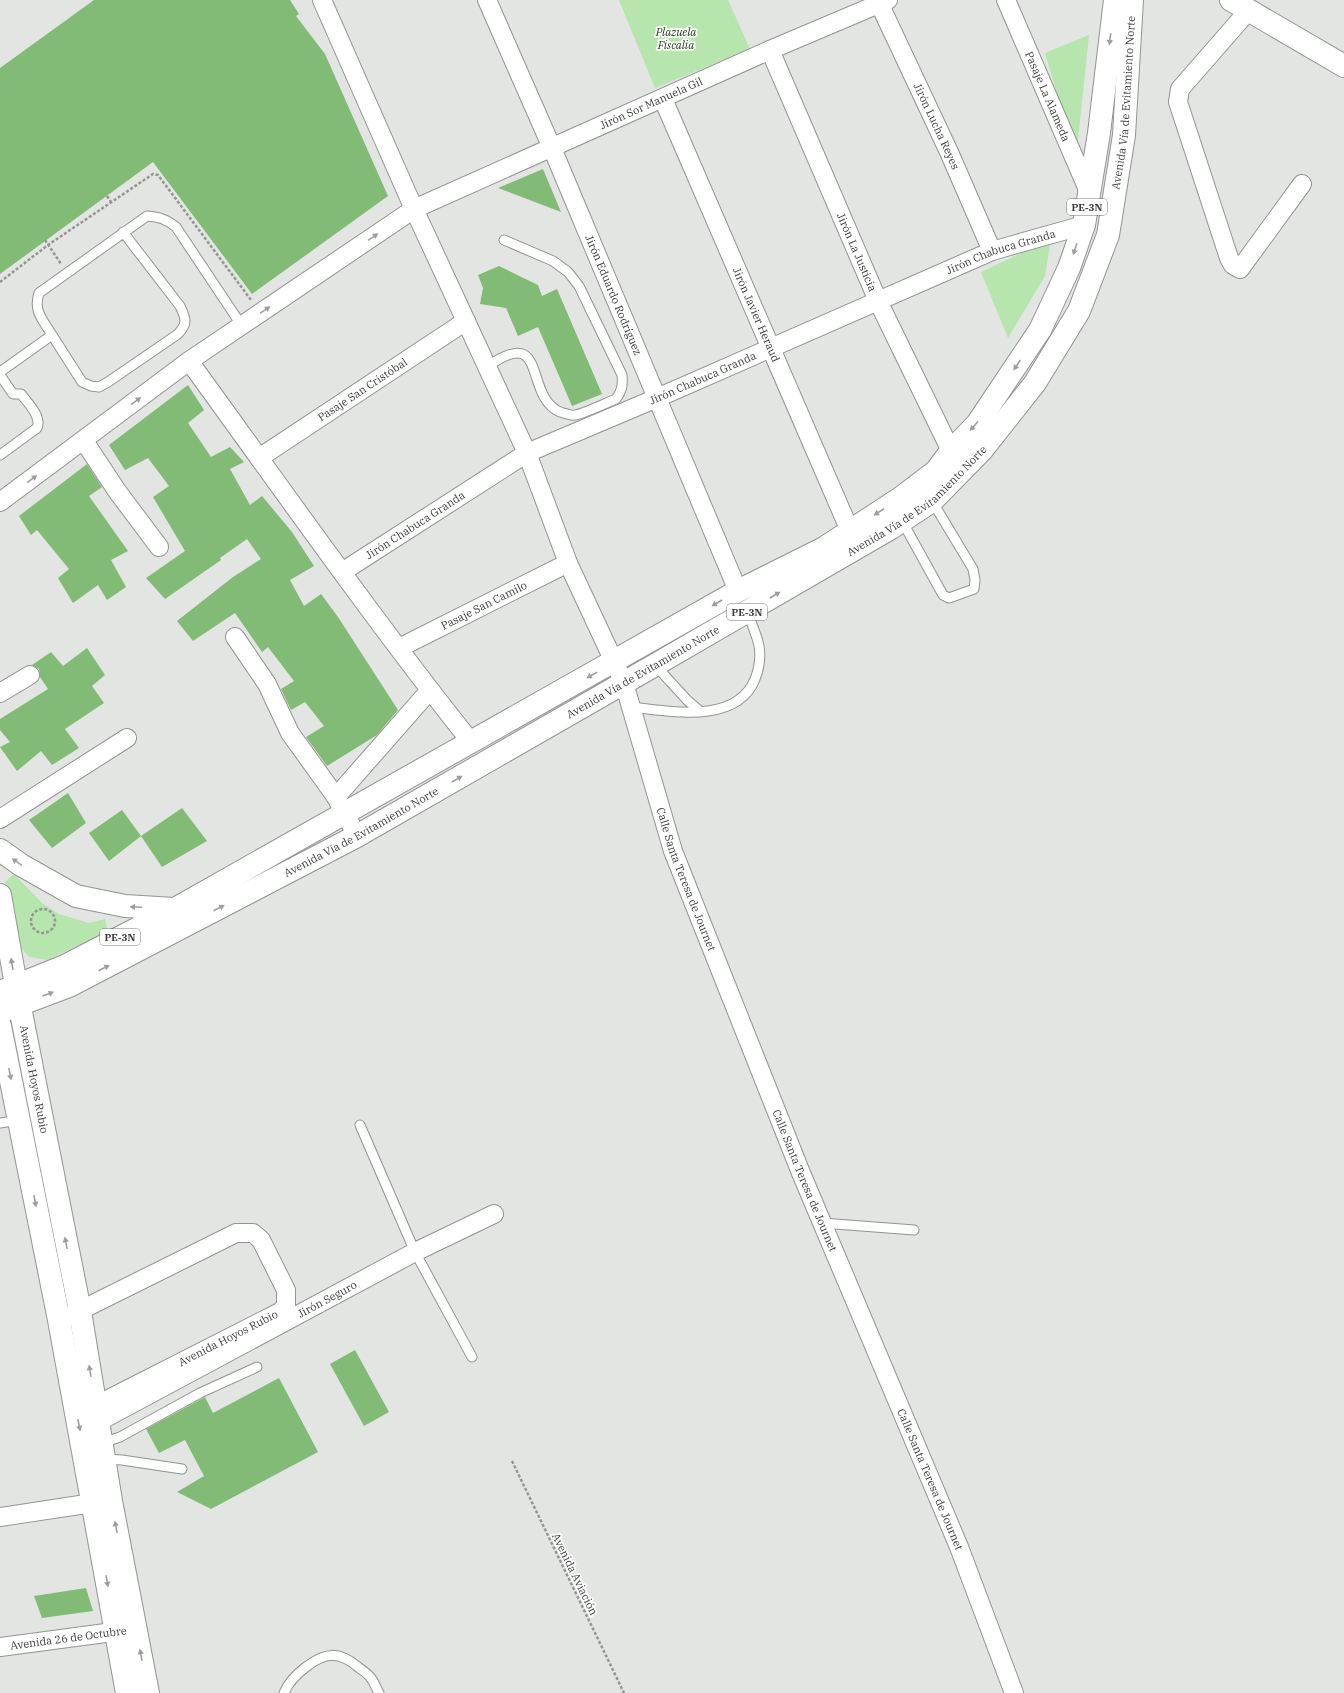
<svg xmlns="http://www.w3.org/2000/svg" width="1344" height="1693" font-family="'IBM Plex Serif',serif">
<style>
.green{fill:#b6e5ad}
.building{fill:#81bb76}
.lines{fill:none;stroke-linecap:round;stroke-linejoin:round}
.lane-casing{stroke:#919490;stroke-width:11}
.street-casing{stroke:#919490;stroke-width:20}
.secondary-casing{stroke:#919490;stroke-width:24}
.primary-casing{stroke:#919490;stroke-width:24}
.highway-casing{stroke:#919490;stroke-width:24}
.path{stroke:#949693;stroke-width:2.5;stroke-dasharray:3 2;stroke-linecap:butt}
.lane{stroke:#fff;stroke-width:9}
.street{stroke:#fff;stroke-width:18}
.secondary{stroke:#fff;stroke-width:22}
.primary{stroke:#fff;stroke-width:22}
.highway{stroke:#fff;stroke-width:22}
.oneway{fill:#9e9e9e}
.labels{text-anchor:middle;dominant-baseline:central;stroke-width:3.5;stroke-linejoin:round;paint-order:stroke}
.shield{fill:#fff;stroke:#767776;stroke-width:1}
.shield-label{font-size:10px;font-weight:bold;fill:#3c3d3c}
.park-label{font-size:11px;font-style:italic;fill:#1b4113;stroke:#fff}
.street-label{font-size:11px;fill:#3c3d3c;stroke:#fff}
</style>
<rect width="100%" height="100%" fill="#e2e5e1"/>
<path class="green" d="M619 0H728L750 49 655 88Z
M1089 35 1076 158 1045 53Z
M1051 239 1045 276 1008 338 981 272Z
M14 874 43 904 59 914 89 923 105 919 108 932 47 960 29 957 19 945 5 882Z"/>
<path class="building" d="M94 0H290L299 14 296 16 325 54 388 196 252 294 153 162 0 274V68Z
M543 169 561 212 498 188Z
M499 266 538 285 542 296 557 289 602 394 572 406 538 327 518 336 506 308 480 304 483 288 478 275Z
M188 385 204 410 188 423 211 457 230 447 244 462 230 469 250 505 262 496 292 532 314 566 290 580 304 606 321 594 338 617 398 710 377 735 327 766 306 737 324 726 305 702 291 710 281 689 294 681 268 647 262 652 235 613 193 641 177 621 233 577 261 559 247 539 220 558 221 560 165 599 146 578 185 551 153 497 169 486 148 458 125 470 109 445Z
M87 464 102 487 89 496 128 551 111 560 126 587 107 600 98 585 73 603 58 578 69 569 37 530 31 535 19 516Z
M87 648 105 675 92 686 104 703 65 729 79 748 52 765 41 751 17 771 0 747 10 742 0 730V719L48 689 40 677 39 669 32 665 51 652 63 666Z
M68 793 86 823 52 848 29 820Z
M182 808 207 841 162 867 141 836Z
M122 810 141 836 109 861 89 833Z
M355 1350 389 1412 364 1426 330 1364Z
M279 1378 318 1452 211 1509 177 1492 204 1476 185 1440 159 1453 146 1429 205 1397 213 1413Z
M86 1588 93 1611 42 1618 34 1596Z"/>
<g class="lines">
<defs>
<path id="lane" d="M52 335 82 382 91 386 99 387 108 382 178 334C188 323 186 319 180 306L123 232
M487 367C549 323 523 396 560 412 564 413 571 416 575 415 583 414 606 403 616 399 622 391 623 385 622 375L579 286 568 272 553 261 504 240
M0 372 52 335C43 320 33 311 39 293L147 216C159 217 166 219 176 227L242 326
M0 375 13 394H21C28 403 42 417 37 428L0 455
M902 521 943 595 949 598 974 589 975 580 973 569 932 501
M655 665 687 700 701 712
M631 707C669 711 737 725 755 679 759 670 761 656 759 646 757 635 751 623 747 611
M0 1123 19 1120
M360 1125 415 1252 472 1357
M822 1223 914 1230
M102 1443 120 1437 200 1393 257 1367
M104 1459 122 1460 182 1469
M284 1693C288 1683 298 1673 306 1667 325 1652 339 1651 358 1667 362 1670 367 1673 370 1677 374 1681 376 1688 379 1693"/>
<g id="street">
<path id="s1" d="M322 0 414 209 527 453 568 563 624 683 673 851 801 1173 959 1547 1014 1693"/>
<path id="s2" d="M487 0 552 148 738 591"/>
<path id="s3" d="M1006 0 1089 192"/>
<path id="s4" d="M879 3 949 152 992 251"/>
<path d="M1249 10 1180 89 1178 102 1229 258 1233 265 1240 269 1302 184"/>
<path id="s5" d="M770 50 878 301 951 451"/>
<path id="s6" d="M663 99 850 531"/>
<path d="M189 361C282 489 373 619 471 742"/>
<path d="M84 441 117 491 159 547"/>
<path id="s7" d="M259 458 466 321"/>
<path id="s8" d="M0 502 189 361 414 209 770 50 888 0"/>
<path id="s9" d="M342 572 527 453 657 398 992 251 1084 225"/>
<path d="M235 637 267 684 290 733 336 797 357 836"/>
<path id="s10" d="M399 648 568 563"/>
<path d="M0 693 30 675"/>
<path d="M336 797 430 690"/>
<path d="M0 819 127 738"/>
<path d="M69 1316 236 1233H253L261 1240 286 1290V1306L280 1312 95 1406"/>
<path id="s11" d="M98 1422 415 1252 494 1214"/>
<path d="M0 1517 106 1501"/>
<path id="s12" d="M0 1647 128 1630"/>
</g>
<path id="secondary" d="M1231 0 1344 66
M0 895 16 985"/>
<g id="primary">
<path id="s13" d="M16 987 80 1311 111 1501 148 1693"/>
<path d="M0 1026 59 1320 127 1693"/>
</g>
<g id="highway">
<path d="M0 850 21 865 76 896 125 906 174 909"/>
<path d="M0 992 65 966 175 909 738 591 824 548 902 497 936 471 951 451 977 424 1040 330 1069 268 1084 225 1099 133 1115 0"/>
<path id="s14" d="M0 1012 69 986 357 836 655 665 891 528 932 501 982 450 1035 383 1079 311 1108 235 1124 135 1132 0"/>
</g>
</defs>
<use href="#lane" class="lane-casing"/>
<use href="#street" class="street-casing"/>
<use href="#secondary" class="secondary-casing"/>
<use href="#primary" class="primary-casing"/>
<use href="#highway" class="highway-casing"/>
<path class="path" d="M107 196 111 202
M45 240 61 264
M0 282 48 245 153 174 158 175 251 300
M31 921a12 12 0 1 1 24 0a12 12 0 1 1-24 0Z
M512 1461 624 1693"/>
<use href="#lane" class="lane"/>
<use href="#street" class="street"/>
<use href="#secondary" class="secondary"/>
<use href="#primary" class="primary"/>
<use href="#highway" class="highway"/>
</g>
<defs><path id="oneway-solid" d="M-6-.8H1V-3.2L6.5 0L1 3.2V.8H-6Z"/></defs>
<g class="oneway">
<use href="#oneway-solid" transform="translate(1110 39) rotate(97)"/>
<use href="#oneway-solid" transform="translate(373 237) rotate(-34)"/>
<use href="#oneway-solid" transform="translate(1075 249) rotate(109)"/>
<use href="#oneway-solid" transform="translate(265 310) rotate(-34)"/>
<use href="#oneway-solid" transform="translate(1017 365) rotate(124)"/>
<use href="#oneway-solid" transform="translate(136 401) rotate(-37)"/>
<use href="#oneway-solid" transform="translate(974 426) rotate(131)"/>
<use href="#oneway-solid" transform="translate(32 479) rotate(-36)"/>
<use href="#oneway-solid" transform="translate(879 512) rotate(147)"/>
<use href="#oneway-solid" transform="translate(775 595) rotate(-30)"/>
<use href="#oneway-solid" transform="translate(717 603) rotate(150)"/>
<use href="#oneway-solid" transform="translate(592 675) rotate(151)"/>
<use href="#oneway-solid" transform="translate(457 779) rotate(-30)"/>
<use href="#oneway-solid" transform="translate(17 862) rotate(-145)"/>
<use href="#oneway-solid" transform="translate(136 907) rotate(-177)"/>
<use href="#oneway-solid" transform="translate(219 908) rotate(-27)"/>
<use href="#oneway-solid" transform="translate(12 964) rotate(-100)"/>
<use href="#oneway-solid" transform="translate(104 968) rotate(-27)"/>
<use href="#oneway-solid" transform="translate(48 994) rotate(-20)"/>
<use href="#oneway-solid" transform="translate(10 1074) rotate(79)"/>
<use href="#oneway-solid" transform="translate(35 1201) rotate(79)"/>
<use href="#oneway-solid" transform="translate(66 1243) rotate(-101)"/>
<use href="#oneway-solid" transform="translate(90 1371) rotate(-99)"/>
<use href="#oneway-solid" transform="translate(79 1425) rotate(79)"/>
<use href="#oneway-solid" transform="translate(116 1527) rotate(-101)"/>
<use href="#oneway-solid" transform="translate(107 1581) rotate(80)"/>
<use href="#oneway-solid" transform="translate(141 1655) rotate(-100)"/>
</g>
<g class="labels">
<g class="shield">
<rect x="1067" y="199" width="40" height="16" rx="3"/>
<rect x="727" y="604" width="40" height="16" rx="3"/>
<rect x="100" y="929" width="40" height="16" rx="3"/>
</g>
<g class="shield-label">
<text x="1087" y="207">PE-3N</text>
<text x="747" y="612">PE-3N</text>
<text x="120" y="937">PE-3N</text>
</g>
<g class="park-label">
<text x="676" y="32">Plazuela<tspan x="676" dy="13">Fiscalia</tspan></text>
</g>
<g class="street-label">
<text stroke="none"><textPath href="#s3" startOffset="105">Pasaje La Alameda</textPath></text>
<text stroke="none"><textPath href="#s14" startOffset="1520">Avenida Vía de Evitamiento Norte</textPath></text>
<text stroke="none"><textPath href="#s8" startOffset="767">Jirón Sor Manuela Gil</textPath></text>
<text stroke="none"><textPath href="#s4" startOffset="136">Jirón Lucha Reyes</textPath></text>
<text stroke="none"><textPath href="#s5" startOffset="220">Jirón La Justicia</textPath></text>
<text stroke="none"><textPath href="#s9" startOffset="735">Jirón Chabuca Granda</textPath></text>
<text stroke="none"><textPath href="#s2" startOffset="321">Jirón Eduardo Rodríguez</textPath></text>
<text stroke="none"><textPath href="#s6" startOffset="235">Jirón Javier Heraud</textPath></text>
<text stroke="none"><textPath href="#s9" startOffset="411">Jirón Chabuca Granda</textPath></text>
<text stroke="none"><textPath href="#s7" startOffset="124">Pasaje San Cristóbal</textPath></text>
<text stroke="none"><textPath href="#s14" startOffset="1052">Avenida Vía de Evitamiento Norte</textPath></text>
<text stroke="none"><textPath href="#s9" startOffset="87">Jirón Chabuca Granda</textPath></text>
<text stroke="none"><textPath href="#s10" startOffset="95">Pasaje San Camilo</textPath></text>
<text stroke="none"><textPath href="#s14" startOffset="728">Avenida Vía de Evitamiento Norte</textPath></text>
<text stroke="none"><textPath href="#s14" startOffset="404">Avenida Vía de Evitamiento Norte</textPath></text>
<text stroke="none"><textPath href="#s1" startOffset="953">Calle Santa Teresa de Journet</textPath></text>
<text stroke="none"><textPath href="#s13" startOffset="94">Avenida Hoyos Rubio</textPath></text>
<text stroke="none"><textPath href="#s1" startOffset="1277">Calle Santa Teresa de Journet</textPath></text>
<text stroke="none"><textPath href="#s11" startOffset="260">Jirón Seguro</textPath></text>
<text transform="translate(228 1338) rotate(-27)">Avenida Hoyos Rubio</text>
<text stroke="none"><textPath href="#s1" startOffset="1601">Calle Santa Teresa de Journet</textPath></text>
<text transform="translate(575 1574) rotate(64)">Avenida Aviación</text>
<text stroke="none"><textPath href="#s12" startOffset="69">Avenida 26 de Octubre</textPath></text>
</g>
</g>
</svg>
